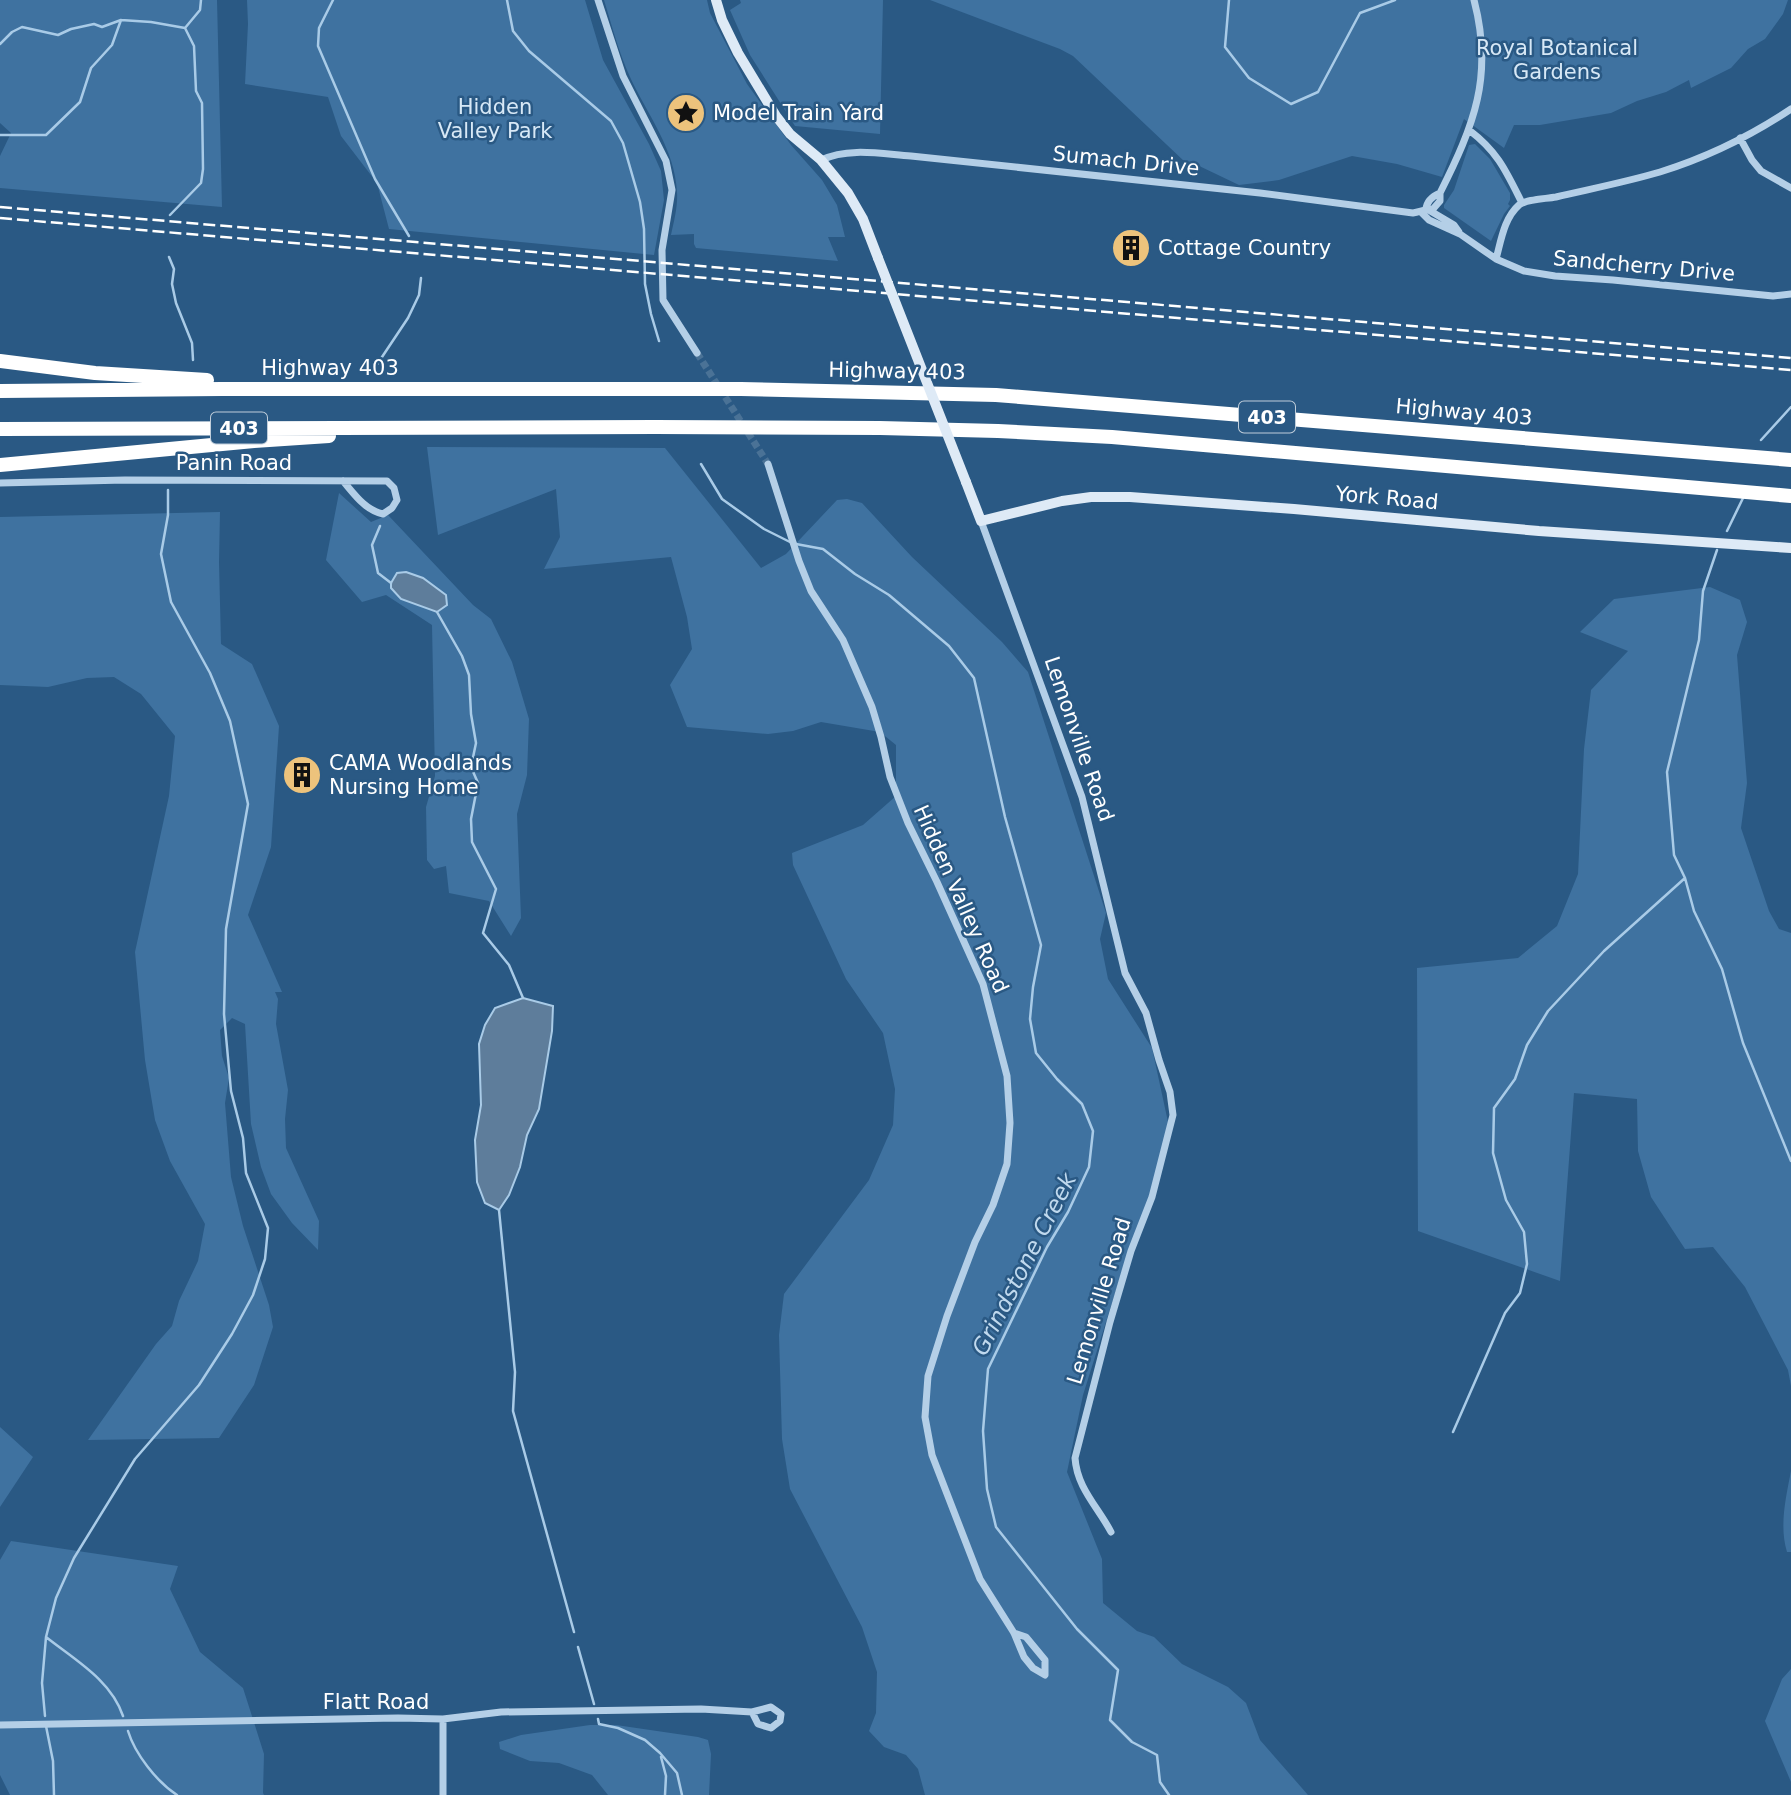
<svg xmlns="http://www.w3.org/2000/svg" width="1791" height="1795" font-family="'DejaVu Sans',sans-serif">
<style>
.green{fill:#3f72a0}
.water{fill:#5e7d9b;stroke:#a9cbe7;stroke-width:2}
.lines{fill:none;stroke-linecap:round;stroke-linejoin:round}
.stream{stroke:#a9cbe7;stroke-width:2.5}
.street-tunnel{stroke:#4a7296;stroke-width:7;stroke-dasharray:7 3.5;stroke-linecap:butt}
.street{stroke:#b4cfe7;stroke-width:7}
.secondary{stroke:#deeaf6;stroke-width:10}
.highway{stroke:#fff;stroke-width:14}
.rail{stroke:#fff;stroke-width:2.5;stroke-dasharray:12 5;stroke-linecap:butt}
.secondary-bridge{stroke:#deeaf6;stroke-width:10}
.labels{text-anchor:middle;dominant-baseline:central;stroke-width:5;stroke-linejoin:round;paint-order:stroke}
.shield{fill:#2a5984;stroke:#bfcdda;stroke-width:2}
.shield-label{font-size:19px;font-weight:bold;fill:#fff}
.park-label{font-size:21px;fill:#d7e8f6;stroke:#2a5984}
.poi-label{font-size:21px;fill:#fff;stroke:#2a5984;text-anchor:start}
.street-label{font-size:21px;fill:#fff;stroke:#2a5984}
.water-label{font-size:23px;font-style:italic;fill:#c0d9ee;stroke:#2a5984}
</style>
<rect width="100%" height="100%" fill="#2a5984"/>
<path class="green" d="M0 0H217L222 207 0 188V156L11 133 0 123Z
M247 0H585L603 60 649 144 661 171 664 200 654 255 389 229 377 183 341 136 328 97 245 84 248 24Z
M604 0H707L710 13 747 84 791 145 822 180 837 205 845 237H828L838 261 696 248 694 244V234L671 235C674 221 678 206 677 192 675 149 647 114 630 77 619 53 612 26 604 0Z
M740 0H883L880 134 795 126 750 55 730 10 741 3Z
M930 0H1788L1783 14 1765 39 1748 49 1731 68 1691 88 1689 80 1666 92 1637 101 1611 113 1540 125H1514L1504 148 1464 119 1442 177 1397 164 1352 156 1279 180 1239 185 1193 163 1185 162 1073 56 1060 49Z
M1475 144 1490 159 1510 193V200L1508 204 1510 206 1504 214 1491 241 1444 208V205L1454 190 1469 145Z
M427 447 665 448 761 568 786 554 837 500 847 499 862 503 912 557 1002 642 1028 672 1106 913 1100 939 1108 979 1152 1048 1168 1122 1161 1169 1122 1271 1083 1395 1067 1472 1102 1559 1103 1603 1137 1631 1154 1637 1182 1664 1228 1687 1246 1703 1260 1740 1308 1795H925L918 1769 906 1755 884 1747 869 1731 876 1713 877 1672 862 1627 790 1489 782 1439 779 1335 784 1294 869 1180 893 1125 895 1089 883 1033 846 979 793 865 792 853 863 825 896 796V745L880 732 821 722 793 731 768 734 687 727 670 685 692 649 687 617 671 557 544 569 560 537 556 489 438 535Z
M339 493 371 522 388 515 473 605 491 619 512 662 529 719 527 775 517 814 521 918 511 936 489 901 449 893 446 866 434 869 427 860 426 807 435 776 432 625 386 595 362 602 326 560Z
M220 512 219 562 221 644 252 664 279 726 271 847 248 915 282 992H275L278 999 276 1024 288 1090 285 1119 286 1148 319 1221 318 1250 292 1223 271 1194 261 1167 251 1124 245 1024 232 1018 220 1030 222 1056 229 1078 225 1103 231 1177 243 1226 269 1305 273 1327 254 1385 219 1438 88 1440 156 1344 172 1326 179 1301 198 1261 205 1224 170 1161 155 1120 145 1060 135 952 169 796 175 736 141 694 114 677 87 678 48 687 0 685V517Z
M1710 587 1740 600 1747 622 1737 655 1747 783 1741 828 1769 911 1779 929 1791 933V1386L1788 1370 1745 1287 1713 1247 1685 1249 1651 1197 1638 1151 1637 1099 1574 1093 1560 1281 1418 1231 1417 968 1518 958 1557 926 1578 874 1584 749 1591 690 1628 651 1580 632 1614 599Z
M0 1427 33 1457 0 1507Z
M1791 1471V1552H1787C1779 1526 1786 1497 1791 1471Z
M11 1541 178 1566 170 1589 200 1652 243 1688 264 1754 263 1793 264 1795H10L0 1775V1560Z
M1791 1669V1782L1765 1721 1782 1679Z
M590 1725H616L698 1737 708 1740 711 1754 709 1795H608L592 1775 559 1763 530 1761 500 1749 499 1742 521 1735Z"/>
<path class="water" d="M406 572 423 578 446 595 447 605 437 612 401 599 391 588V583L397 573Z
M523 998 553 1006 552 1031 539 1109 527 1135 520 1167 509 1195 499 1210 485 1203 477 1182 475 1140 481 1105 479 1044 485 1025 495 1008Z"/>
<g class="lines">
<path class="stream" d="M333 0 319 28 318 46 375 179 409 236
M507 0 513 31 529 51 611 121 623 143 640 202 644 229 645 284 651 314 659 341
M1229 0 1225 47 1249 78 1291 104 1318 92 1360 13 1395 0
M185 28 200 10 201 0
M0 44 12 32 22 27 58 35 71 29 94 24 102 27 121 20 151 22 185 28
M0 135H46L80 102 91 68 112 45 121 20
M170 215 201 183 203 169 202 103 196 91 194 46 185 28
M169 257 174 269 172 284 176 303 192 343 193 360
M376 366 408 318 419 295 421 278
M1761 440 1791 407
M701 464 722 499 764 529 790 542
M380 526 372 545 378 573 391 583
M1727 531 1744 496
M796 544 823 549 855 574 889 595 949 646 974 678 1005 817 1041 945 1033 987 1030 1019 1036 1053 1057 1079 1082 1104 1093 1131 1089 1167 1068 1212 1047 1247 988 1369 983 1431 987 1489 996 1527 1077 1629 1118 1670 1110 1720 1132 1742 1157 1755 1160 1782 1169 1795
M1717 550 1703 591 1699 640 1667 772 1674 855 1685 878 1694 911 1722 969 1743 1043 1791 1161
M437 612 462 656 469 675 471 714 476 743 471 767 478 783 471 819 472 842 496 889 483 933 509 965 523 998
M499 1210 515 1372 513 1411 574 1632
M1453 1432 1505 1313 1520 1293 1527 1264 1524 1232 1506 1200 1493 1153 1494 1108 1515 1079 1527 1045 1548 1011 1604 951 1685 878
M46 1637C75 1660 111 1680 123 1716
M578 1647 594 1704
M45 1716 42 1683 46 1637 56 1598 74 1558 135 1459 199 1385 232 1334 253 1295 265 1259 268 1228 246 1173 243 1138 231 1091 224 1014 226 929 248 804 230 721 210 673 171 602 161 554 168 515V490
M598 1719 599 1724 618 1728 645 1740 660 1753 677 1773 682 1795
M46 1726 53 1761 54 1795
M128 1731C135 1754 157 1782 177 1795
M661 1757 666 1776 665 1795"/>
<path class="street-tunnel" d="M697 353 768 464"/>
<path class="street" d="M598 0 623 76 666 161 672 190 662 250 663 300 697 353
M1469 130C1498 152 1506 171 1522 203
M1740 138 1752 160 1761 171 1791 188
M821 160C849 147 882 154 911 156L1260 193 1413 213C1420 212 1425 209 1433 209L1440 201V193C1474 125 1494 76 1474 0
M1426 209C1427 200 1433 196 1440 193
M1427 209 1454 225 1459 232
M1421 212 1429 220 1460 234 1496 259 1524 271 1555 276 1613 280 1773 296 1791 294
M1496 259C1501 241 1504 218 1519 205 1527 199 1545 199 1556 197 1590 189 1626 182 1660 172 1705 158 1752 135 1791 109
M768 464 799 561 811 591 843 640 872 707 881 737 890 777 908 823 937 882 983 984 1007 1076 1010 1123 1007 1164 993 1205 975 1242 947 1316 928 1376 925 1417 932 1455 980 1579 1014 1633 1024 1657 1033 1668 1045 1675V1660L1026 1637 1014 1633
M0 483 125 480 387 481 394 488 397 500 392 508 383 514C365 510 355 495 343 481
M981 521 1082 797 1125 973 1146 1013 1159 1060 1170 1092 1173 1115 1152 1197 1131 1251 1110 1322 1075 1458C1077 1488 1098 1507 1111 1532
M443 1719V1795
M0 1725 398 1718 443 1719 501 1712 701 1709 752 1712 771 1707 781 1714 780 1721 771 1728 758 1724 752 1712"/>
<path class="secondary" d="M716 0 722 20 738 53 776 116 790 134 821 160 848 193 863 219 878 258
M966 482 981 521 1062 501 1091 497H1130L1294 509 1539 531 1791 548"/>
<path class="highway" d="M0 361 95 373 207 380
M0 391 222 389H741L996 395 1791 460
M0 429 655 427 880 428 998 431 1112 437 1791 496
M0 465 254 441 329 436"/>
<path class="rail" d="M0 207 1791 358
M0 218 1791 370"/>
<path class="secondary-bridge" d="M878 258 966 482"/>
</g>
<defs>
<symbol id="sight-disc" viewBox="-11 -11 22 22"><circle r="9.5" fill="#edc37c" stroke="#2a5984"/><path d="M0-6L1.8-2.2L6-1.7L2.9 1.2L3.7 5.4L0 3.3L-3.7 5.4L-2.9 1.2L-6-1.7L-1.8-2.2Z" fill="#111"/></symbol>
<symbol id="building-disc" viewBox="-11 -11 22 22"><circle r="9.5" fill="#edc37c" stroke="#2a5984"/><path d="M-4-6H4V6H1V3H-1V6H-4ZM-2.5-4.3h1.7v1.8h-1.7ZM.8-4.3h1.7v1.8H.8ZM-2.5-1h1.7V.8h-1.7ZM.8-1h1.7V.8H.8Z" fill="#111"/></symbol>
</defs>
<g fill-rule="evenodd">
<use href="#sight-disc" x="664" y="91" width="44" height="44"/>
<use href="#building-disc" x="1109" y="226" width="44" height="44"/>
<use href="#building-disc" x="280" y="753" width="44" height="44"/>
</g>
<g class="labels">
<g class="shield">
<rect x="1239" y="401.5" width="56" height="31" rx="5"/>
<rect x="211" y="412.5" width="56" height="31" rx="5"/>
</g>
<g class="shield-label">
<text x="1267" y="417">403</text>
<text x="239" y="428">403</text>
</g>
<g class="park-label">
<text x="1557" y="48">Royal Botanical<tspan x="1557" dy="24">Gardens</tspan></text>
<text x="495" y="107">Hidden<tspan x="495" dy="24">Valley Park</tspan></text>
</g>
<g class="poi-label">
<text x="713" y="113">Model Train Yard</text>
<text x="1158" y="248">Cottage Country</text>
<text x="329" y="763">CAMA Woodlands<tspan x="329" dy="24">Nursing Home</tspan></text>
</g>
<g class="street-label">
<text transform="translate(1126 161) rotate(6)">Sumach Drive</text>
<text transform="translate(1644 266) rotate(5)">Sandcherry Drive</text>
<text x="330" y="368">Highway 403</text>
<text transform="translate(897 371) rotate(1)">Highway 403</text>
<text transform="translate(1464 412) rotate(5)">Highway 403</text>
<text x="234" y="463">Panin Road</text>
<text transform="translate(1387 498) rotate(5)">York Road</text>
<text transform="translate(1079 739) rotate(71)">Lemonville Road</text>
<text transform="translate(961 899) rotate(66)">Hidden Valley Road</text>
<text transform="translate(1099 1301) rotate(-73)">Lemonville Road</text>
<text x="376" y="1702">Flatt Road</text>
</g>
<g class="water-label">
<text transform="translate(1024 1264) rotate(-63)">Grindstone Creek</text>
</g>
</g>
</svg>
